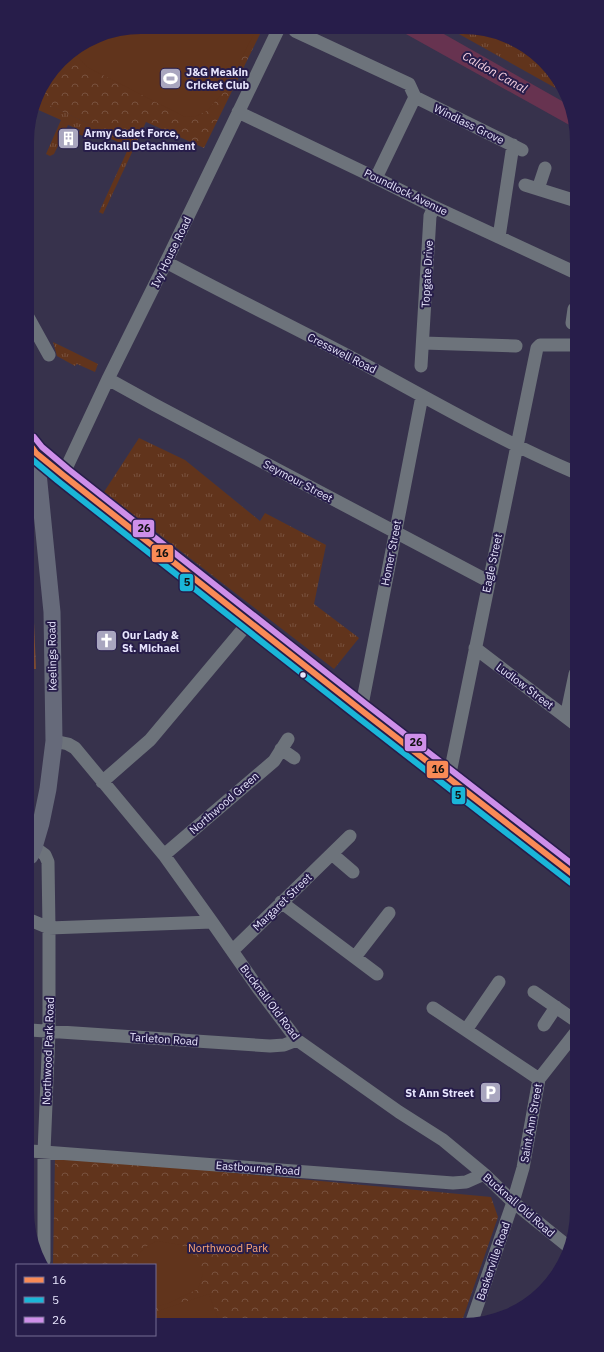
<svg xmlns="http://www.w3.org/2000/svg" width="604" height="1352" font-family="'IBM Plex Sans',sans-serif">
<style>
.grass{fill:url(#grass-tufts)}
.forest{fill:url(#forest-firs)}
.park{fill:url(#park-crowns)}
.garden{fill:#61341c}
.water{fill:#673350}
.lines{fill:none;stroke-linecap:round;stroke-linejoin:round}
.minor{stroke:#6d737b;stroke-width:13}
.major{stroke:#666a7a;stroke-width:17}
.bus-1-casing{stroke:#271d4a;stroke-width:9}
.bus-2-casing{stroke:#271d4a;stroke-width:9}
.bus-3-casing{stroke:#271d4a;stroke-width:9}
.bus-1{stroke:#f98a56;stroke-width:6}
.bus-2{stroke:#1ab6d8;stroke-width:6}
.bus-3{stroke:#ce8fe9;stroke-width:6}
.bus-dot{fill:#e7e5fd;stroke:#271d4a;stroke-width:1.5}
.labels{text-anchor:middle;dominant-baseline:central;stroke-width:4;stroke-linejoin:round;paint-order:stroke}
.poi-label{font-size:11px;font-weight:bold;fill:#e7e5fd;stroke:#271d4a;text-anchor:start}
.street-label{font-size:11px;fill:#e7e5fd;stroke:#271d4a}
.park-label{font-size:11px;fill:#fea878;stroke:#271d4a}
.water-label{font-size:12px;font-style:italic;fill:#f8d2e3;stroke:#271d4a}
.line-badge{stroke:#271d4a;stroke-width:1.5}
.pale-badge-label{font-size:11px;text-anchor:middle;font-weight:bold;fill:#111}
</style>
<defs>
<pattern id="grass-tufts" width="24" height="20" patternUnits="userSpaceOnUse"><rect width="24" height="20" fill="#61341c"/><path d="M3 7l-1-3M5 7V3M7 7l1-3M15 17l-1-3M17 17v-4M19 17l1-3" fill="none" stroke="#78513e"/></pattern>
<pattern id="forest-firs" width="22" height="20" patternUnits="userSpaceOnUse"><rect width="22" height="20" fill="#7c4a31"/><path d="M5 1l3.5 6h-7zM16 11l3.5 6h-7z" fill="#8f6450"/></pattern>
<pattern id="park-crowns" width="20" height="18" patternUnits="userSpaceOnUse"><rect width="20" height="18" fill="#61341c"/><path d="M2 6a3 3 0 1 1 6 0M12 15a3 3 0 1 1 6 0" fill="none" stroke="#78513e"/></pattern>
</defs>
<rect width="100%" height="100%" fill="#37324c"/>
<path class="grass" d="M450 29H485L538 55 559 90Z
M39 91 37 99 135 146 103 214 99 212 129 147 87 128 83 136 78 134 80 130 68 125 54 154 50 156 46 154 61 120 34 108Z
M53 342 98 364 95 372 77 364 75 366 57 356Z
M139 438 185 460 260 521 265 513 326 545 314 604 359 638 334 669 104 492Z"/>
<path class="forest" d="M29 554 33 599 36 669H29Z"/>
<path class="park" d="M141 27 263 28 204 148 146 122 135 146 36 99 39 91 66 55 98 36Z
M55 1156 491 1197 498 1217 462 1321 155 1323V1265H53Z"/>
<path class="garden" d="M141 27 257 28 226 89 207 111 196 116 185 117 87 67 73 51 98 36Z
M157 1241 181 1245 193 1254 203 1274 198 1289 169 1303 155 1307V1265H135C139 1250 144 1247 157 1241Z
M209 1294 219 1322 155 1323V1312Z"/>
<path class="water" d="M397 29H435L569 105 573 111V127Z"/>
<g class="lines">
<path class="minor" d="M295 31 409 84 415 97
M415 97 522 150
M238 112 376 178 434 207 574 272
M376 178 415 97
M525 185 573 200
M538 189 545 168
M499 237 513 145
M166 262C235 299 306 333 375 370 441 406 506 443 574 472
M28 317 49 355
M572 323 574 309
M423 343 516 346
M421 366 430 216 434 207
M108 379 155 405 488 581
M63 475 108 379 166 262 279 28
M475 648 575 724
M361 710 422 396
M566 717 575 674
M54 741 68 744 75 748 164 855 212 922 258 988 297 1040 399 1112 443 1140 484 1174 513 1202 570 1248
M281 749 294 758
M449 778 537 348 540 345H574
M102 782 150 740 249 622
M34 847 45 855 48 862 49 928V1032L44 1152V1261
M332 854 353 872
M164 855 274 761 288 739
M281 902 377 974
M30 920 49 928 212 922
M232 951 350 836
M355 957 389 913
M534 992 576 1021
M433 1008 539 1079
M544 1025 556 1007
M30 1030 270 1046 284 1045 297 1040
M466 1030 499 982
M31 1151 453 1183 466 1182 484 1174
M472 1321 513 1202 523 1168 539 1079 576 1032"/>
<path class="major" d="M28 442 36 453 63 475 361 710 576 877
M30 856 34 847 41 823 48 789 54 741 52 612 36 453"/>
<defs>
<path id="bus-1" d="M28 442 36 453 63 475 361 710 576 877"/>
<path id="bus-2" d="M28 456 58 481 356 716 571 883"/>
<path id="bus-3" d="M34 437 42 447 68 469 366 704 576 867"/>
</defs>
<use href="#bus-1" class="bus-1-casing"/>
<use href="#bus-2" class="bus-2-casing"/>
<use href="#bus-3" class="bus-3-casing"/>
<use href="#bus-1" class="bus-1"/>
<use href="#bus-2" class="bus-2"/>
<use href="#bus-3" class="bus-3"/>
</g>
<defs>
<symbol id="stadium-square" viewBox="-11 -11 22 22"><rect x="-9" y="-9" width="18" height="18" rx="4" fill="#a9a6bf" stroke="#271d4a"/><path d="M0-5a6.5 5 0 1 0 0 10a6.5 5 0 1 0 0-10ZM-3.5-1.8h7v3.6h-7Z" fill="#fff"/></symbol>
<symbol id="building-square" viewBox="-11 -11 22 22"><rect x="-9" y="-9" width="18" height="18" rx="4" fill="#a9a6bf" stroke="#271d4a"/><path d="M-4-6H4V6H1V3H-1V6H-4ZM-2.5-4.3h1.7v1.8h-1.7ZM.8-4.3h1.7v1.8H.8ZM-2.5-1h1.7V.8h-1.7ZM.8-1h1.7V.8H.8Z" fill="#fff"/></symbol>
<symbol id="church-square" viewBox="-11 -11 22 22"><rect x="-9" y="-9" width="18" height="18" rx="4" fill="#a9a6bf" stroke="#271d4a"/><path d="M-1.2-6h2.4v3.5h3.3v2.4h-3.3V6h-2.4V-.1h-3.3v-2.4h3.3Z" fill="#fff"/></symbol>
<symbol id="parking-square" viewBox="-11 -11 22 22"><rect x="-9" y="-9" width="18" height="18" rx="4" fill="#a9a6bf" stroke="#271d4a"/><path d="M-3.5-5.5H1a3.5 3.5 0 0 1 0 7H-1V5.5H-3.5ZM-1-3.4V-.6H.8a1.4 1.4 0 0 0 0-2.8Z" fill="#fff"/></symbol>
</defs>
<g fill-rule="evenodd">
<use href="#stadium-square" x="158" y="66" width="25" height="25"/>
<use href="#building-square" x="56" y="126" width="25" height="25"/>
<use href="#church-square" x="94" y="628" width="25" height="25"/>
<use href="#parking-square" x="478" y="1080" width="25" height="25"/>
</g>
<circle class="bus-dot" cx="303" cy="675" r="3.5"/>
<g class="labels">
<g class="poi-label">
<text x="186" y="72">J&amp;G Meakin<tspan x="186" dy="13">Cricket Club</tspan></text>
<text x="84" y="133">Army Cadet Force,<tspan x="84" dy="13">Bucknall Detachment</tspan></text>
<text x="122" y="635">Our Lady &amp;<tspan x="122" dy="13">St. Michael</tspan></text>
<text x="474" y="1093" text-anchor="end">St Ann Street</text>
</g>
<g class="street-label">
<text transform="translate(469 124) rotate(26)">Windlass Grove</text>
<text transform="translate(406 192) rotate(26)">Poundlock Avenue</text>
<text transform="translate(171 252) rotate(-64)">Ivy House Road</text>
<text transform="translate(427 274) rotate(-87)">Topgate Drive</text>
<text transform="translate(342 353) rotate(27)">Cresswell Road</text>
<text transform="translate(298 481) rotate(28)">Seymour Street</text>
<text transform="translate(391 553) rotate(-79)">Homer Street</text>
<text transform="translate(492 563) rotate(-78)">Eagle Street</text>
<text transform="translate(52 656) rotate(-91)">Keelings Road</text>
<text transform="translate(525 686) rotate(37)">Ludlow Street</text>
<text transform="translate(224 803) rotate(-41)">Northwood Green</text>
<text transform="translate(282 902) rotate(-44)">Margaret Street</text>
<text transform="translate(270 1002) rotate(53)">Bucknall Old Road</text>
<text transform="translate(164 1039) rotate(4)">Tarleton Road</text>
<text transform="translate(48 1051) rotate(-88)">Northwood Park Road</text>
<text transform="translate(531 1123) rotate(-80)">Saint Ann Street</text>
<text transform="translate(258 1168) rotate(4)">Eastbourne Road</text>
<text transform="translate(519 1205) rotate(41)">Bucknall Old Road</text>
<text transform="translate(493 1261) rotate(-71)">Baskerville Road</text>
</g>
<g class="park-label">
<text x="228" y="1248">Northwood Park</text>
</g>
<g class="water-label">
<text transform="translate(495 72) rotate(29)">Caldon Canal</text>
</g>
</g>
<path d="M0 0H604V1352H0ZM141 34H463A107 107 0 0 1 570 141V1211A107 107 0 0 1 463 1318H141A107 107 0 0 1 34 1211V141A107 107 0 0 1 141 34Z" fill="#271d4a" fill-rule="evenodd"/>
<g class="line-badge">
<rect x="132" y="519" width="23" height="19" rx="4" fill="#ce8fe9"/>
<rect x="151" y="544" width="23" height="19" rx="4" fill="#f98a56"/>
<rect x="179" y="573" width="15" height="19" rx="4" fill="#1ab6d8"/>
<rect x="404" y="733" width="23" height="19" rx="4" fill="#ce8fe9"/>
<rect x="426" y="760" width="23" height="19" rx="4" fill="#f98a56"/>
<rect x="451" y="786" width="15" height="19" rx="4" fill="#1ab6d8"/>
</g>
<g class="pale-badge-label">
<text x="144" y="532">26</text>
<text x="162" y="557">16</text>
<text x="187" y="586">5</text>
<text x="416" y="746">26</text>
<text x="438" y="773">16</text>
<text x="458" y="799">5</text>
</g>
<rect x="16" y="1264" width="140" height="72" fill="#271d4a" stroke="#746d92"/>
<rect x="24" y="1277" width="20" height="6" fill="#f98a56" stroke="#746d92"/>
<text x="52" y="1284" font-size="12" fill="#e7e5fd">16</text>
<rect x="24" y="1297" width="20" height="6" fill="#1ab6d8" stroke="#746d92"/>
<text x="52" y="1304" font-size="12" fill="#e7e5fd">5</text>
<rect x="24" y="1317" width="20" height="6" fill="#ce8fe9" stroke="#746d92"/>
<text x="52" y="1324" font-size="12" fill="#e7e5fd">26</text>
</svg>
